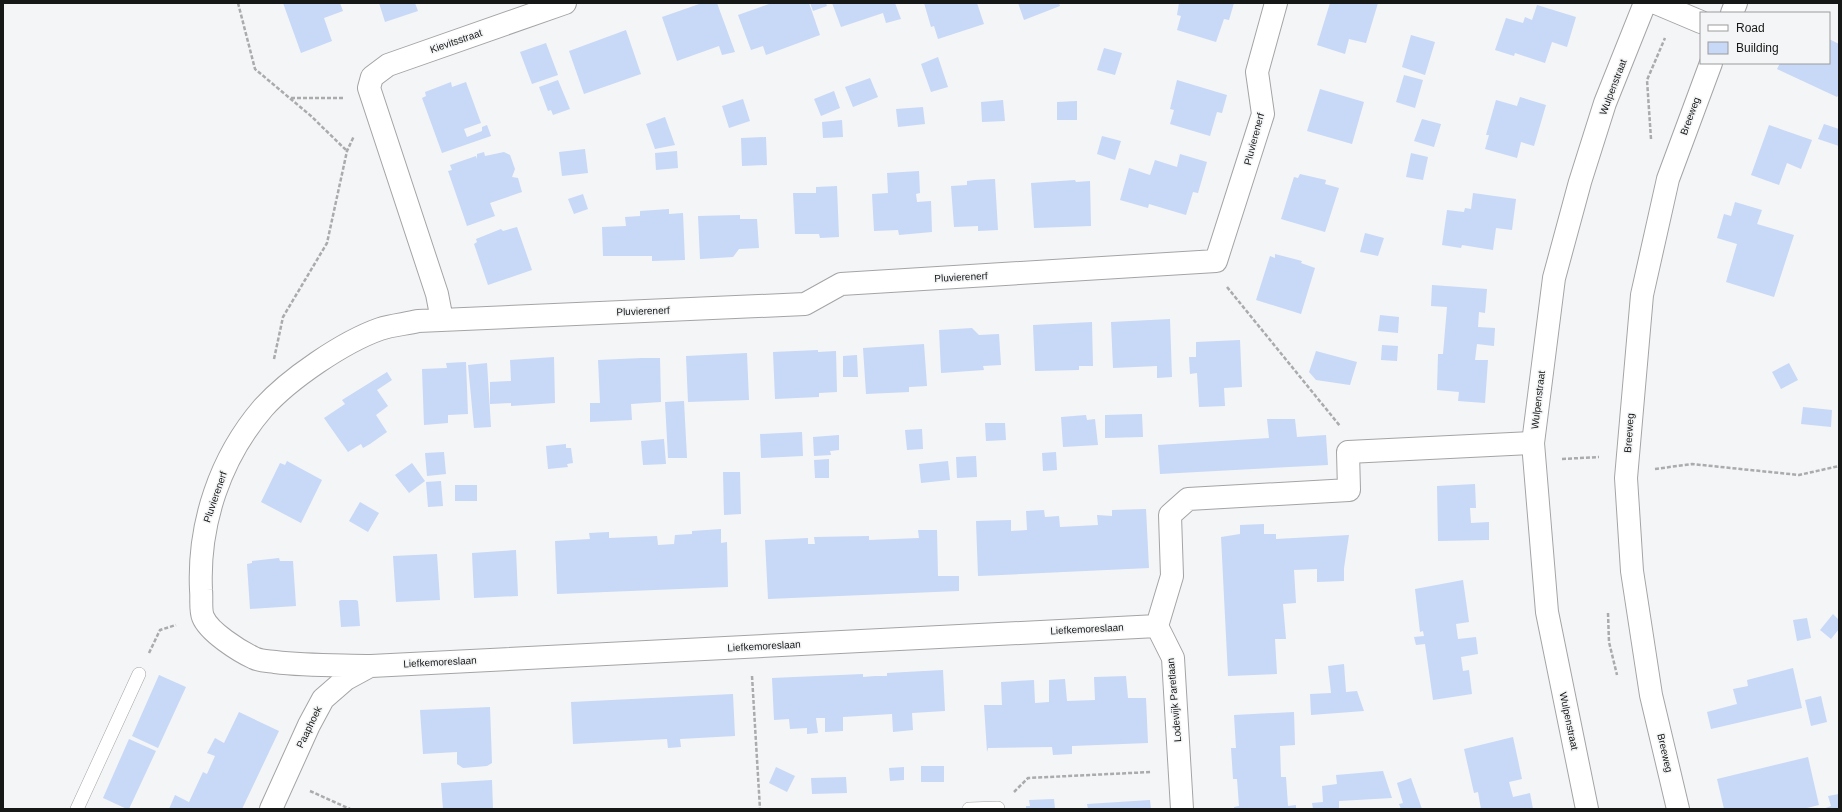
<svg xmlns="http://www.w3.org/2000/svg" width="1842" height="812" font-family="Helvetica,sans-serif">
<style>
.building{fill:#c8d8f7}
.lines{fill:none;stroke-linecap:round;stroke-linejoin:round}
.lane-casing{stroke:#a4a4a6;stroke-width:14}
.street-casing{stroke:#a4a4a6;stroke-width:24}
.secondary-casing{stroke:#a4a4a6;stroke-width:24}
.path{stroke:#aaabac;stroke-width:2.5;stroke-dasharray:4 2;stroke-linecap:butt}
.lane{stroke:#fff;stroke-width:13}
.street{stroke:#fff;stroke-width:22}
.secondary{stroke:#fff;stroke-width:22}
.labels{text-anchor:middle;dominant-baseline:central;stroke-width:3;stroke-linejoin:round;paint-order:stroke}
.street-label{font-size:10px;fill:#161717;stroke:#f4f5f6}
</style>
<rect width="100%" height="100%" fill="#f4f5f6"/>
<path class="building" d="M283 3H340L343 11 324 18 332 41 301 53Z
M379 3H415L418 11 385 22Z
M702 3H717L735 52 722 55 719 46 677 61 662 17Z
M772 3H809L820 35 766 55 763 46 751 50 738 15Z
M810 3H826L827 6 813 11Z
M832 3H895L901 19 886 23 883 13 841 27Z
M924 3H977L984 24 938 39 934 26 931 27Z
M1018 3H1059L1060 6 1024 20Z
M1179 3H1234L1229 20 1224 19 1216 42 1177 30 1181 16 1177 15Z
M1330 3H1378L1366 43 1349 39 1345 54 1317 45Z
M1537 5 1576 17 1567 47 1552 42 1545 63 1515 53 1514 56 1495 50 1506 18 1523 23 1525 17 1532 20Z
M626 30 641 74 584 94 569 51Z
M1411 35 1435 42 1425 75 1402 67Z
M1829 39 1839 44V94L1837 97 1777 69 1780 63H1829Z
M546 43 558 75 532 84 520 52Z
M1104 48 1122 53 1115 75 1097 70Z
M938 57 948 87 931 92 921 64Z
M1404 75 1423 80 1415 108 1396 102Z
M870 78 878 97 853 107 845 87Z
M558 80 570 109 553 115 551 110 548 111 539 87Z
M1177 80 1227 95 1222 113 1217 112 1210 136 1170 124 1174 110 1170 109Z
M451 82 452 87 466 82 481 123 464 129 467 137 482 131V127L487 125 491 136 442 153 422 98 426 96 425 92Z
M1320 89 1364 102 1352 144 1307 131Z
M834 91 840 108 821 116 814 99Z
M1520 97 1546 105 1534 146 1521 142 1517 158 1485 149 1489 135H1486L1496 100 1517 106Z
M743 99 750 121 729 128 722 106Z
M1003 100 1005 121 982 122 981 102Z
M1077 101V120H1057V102Z
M923 107 925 124 898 127 896 109Z
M665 117 675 145 655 149 646 124Z
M1422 119 1441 124 1434 147 1414 141Z
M842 120 843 137 823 138 822 122Z
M1824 124 1839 129V146L1818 139Z
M1769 125 1812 140 1801 169 1787 163 1779 185 1751 175Z
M1102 136 1121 141 1115 160 1097 154Z
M766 137 767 165 742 166 741 138Z
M585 149 588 173 562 176 559 152Z
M677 151 678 168 656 170 655 153Z
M484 152 485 156 504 152 510 155 515 169 512 177 518 178 522 192 490 203 495 216 467 226 448 171 452 170 450 165 476 156 477 159V154Z
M1411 153 1428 157 1423 180 1406 177Z
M1180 154 1207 162 1198 193 1193 192 1186 215 1149 204 1148 208 1120 200 1129 168 1150 175 1155 160 1177 167Z
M919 171 920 193 916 194 917 202 931 201 932 232 899 235 898 230 874 231 872 194 888 193 887 173Z
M1300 174 1326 180 1325 184 1339 188 1325 232 1281 219 1294 177 1298 178Z
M995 179 998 230 978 231V226L954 227 951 186 967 185V181L975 180Z
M1075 180 1076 182 1090 181 1091 226 1034 228 1031 183Z
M837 186 839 237 820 238 819 234H795L793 193H816V187Z
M1473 193 1516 199 1512 230 1496 228 1493 250 1462 245 1461 248 1442 245 1447 210 1464 212 1465 208 1471 209Z
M583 194 588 209 574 214 568 199Z
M1735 202 1762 210 1757 224 1794 235 1774 297 1726 282 1737 244 1717 238 1724 214 1731 216Z
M669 209V214L683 213 685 260 652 261V256H603L602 227 626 226 625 217 640 216V211Z
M740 215V219H757L759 248 739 249 733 257 700 259 698 216Z
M517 227 532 270 488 285 474 244 477 242 476 239 501 229 503 231Z
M1365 233 1384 238 1378 256 1360 252Z
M1275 254 1302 261 1301 263 1315 268 1301 314 1256 300 1270 256 1275 258Z
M1432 285 1487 289 1485 313 1479 312 1478 327 1495 328 1494 346 1477 344 1475 360H1488L1485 403 1458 401 1459 392 1437 390 1438 354H1443L1447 307 1431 306Z
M1380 315 1399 317 1398 333 1378 331Z
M1170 319 1172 377 1157 378V366L1113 368 1111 322Z
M1092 322 1093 366H1079V370L1035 371 1033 325Z
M972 328 979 335 999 334 1001 365 983 366 984 370 941 373 939 330Z
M1240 340 1242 387 1224 388 1225 406 1199 407 1197 373 1190 374 1189 357H1196V342Z
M924 344 927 386 909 387V392L866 394 863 348Z
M1382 345 1398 346 1397 361 1381 360Z
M818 350V352L836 351 837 392 819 393V397L775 399 773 352Z
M1316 351 1357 362 1350 385 1316 380 1309 372Z
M747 353 749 400 688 402 686 356Z
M857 355 858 377H843V356Z
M554 357 555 403 511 406V403L490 404V382L511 381 510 360Z
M642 358H660L661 402 631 404 632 420 590 422V403H600L598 360Z
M466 362 468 414 448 415V423L424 425 422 369 447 368 446 363Z
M487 363 491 427 474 428 468 365Z
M1789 363 1798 380 1781 389 1772 372Z
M387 372 392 380 377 390 388 406 376 415 387 432 370 444 363 448 361 444 348 452 324 418 345 404 342 400Z
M684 401 687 458H668L665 402Z
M1803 407 1832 410 1831 427 1801 424Z
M1142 414 1143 437 1105 438V415Z
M1086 415 1087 420 1095 419 1098 445 1063 447 1061 417Z
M1267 419H1295L1297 437 1326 435 1328 465 1160 474 1158 445 1269 438Z
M985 423H1005L1006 440 986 441Z
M922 429 923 449 907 450 905 430Z
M802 432 803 456 761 458 760 434Z
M839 435V450L830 451 831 455 814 456 813 437Z
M664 439 666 464 643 465 641 441Z
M566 444V448H571L573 463 567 464 568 467 548 469 546 446Z
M444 452 446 474 427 476 425 453Z
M1056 452 1057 470 1043 471 1042 453Z
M976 456 977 477 957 478 956 457Z
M829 459V478H815L814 460Z
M287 461 322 480 301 523 261 502 280 463 285 465Z
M948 461 950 480 921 483 919 464Z
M412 463 425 481 409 493 395 475Z
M723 472H740L741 514 724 515Z
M441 481 443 506 428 507 426 482Z
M1475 484 1476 508H1470L1471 523 1489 522V540L1438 541 1437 486Z
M455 485H477V501H455Z
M360 502 379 513 368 532 349 521Z
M1146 509 1149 568 978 576 976 521 1011 520V531L1027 530 1026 511 1044 510 1045 517 1059 516 1060 527 1098 525 1097 515 1112 516V510Z
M1264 524V534H1276V539L1349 535 1344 568V581L1317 582V569L1294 570 1296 603 1283 604 1286 639H1275L1277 674 1228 676 1221 537 1240 534V525Z
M721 529V543L727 542 728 587 557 594 555 541 590 539 589 533 609 532V538L657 536 658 545 674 544 675 535 692 534V531Z
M918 530H937L938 576H959V591L768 599 765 540 808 538V544H815L814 537 869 536V540L919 538Z
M516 550 518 596 474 598 472 553Z
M437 554 440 600 396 602 393 556Z
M279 558 280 561H293L296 606 250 609 247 564 252 563V561Z
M1463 580 1469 622 1456 624 1458 639 1476 637 1478 654 1461 657 1463 671 1469 670 1472 694 1433 700 1425 644 1416 645 1414 637 1424 636 1423 631 1420 632 1415 589Z
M341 600H356L358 601 360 626 341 627 339 601Z
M1833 614 1839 620V629L1831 639 1820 630Z
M1807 618 1811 638 1797 641 1793 620Z
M1344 664 1346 692 1357 691 1364 711 1311 715 1310 694 1331 693 1328 666Z
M1793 668 1802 708 1711 729 1707 712 1737 704 1733 689 1748 686 1747 680Z
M943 670 945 711 912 713 913 730 893 732 892 714 843 717V731L825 732V718H816L818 733 807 734V728L790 729 789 719 774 720 772 678 863 674V677L875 676H887V673Z
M159 675 186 687 158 748 132 736Z
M1126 676 1128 698H1146L1148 743 1072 746V754L1053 755 1052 747 988 748 987 752 984 705H1002L1001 682 1034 680 1035 703 1049 702V680L1065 679 1067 701 1095 700 1094 677Z
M733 694 735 736 680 739 681 747 668 748 667 739 573 744 571 702Z
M1821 696 1827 722 1811 726 1805 700Z
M490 707 492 763 487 766 463 768 457 764V752L423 754 420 710Z
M239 712 279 731 242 809H169L175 795 189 802 203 772 207 774 215 756 207 753 215 738 224 743Z
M1294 712 1295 745 1280 746 1281 777H1286L1288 806 1296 805V809H1234V807L1239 806 1237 779H1233L1231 748H1236L1234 715Z
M1513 737 1522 779 1509 782 1513 797 1530 793 1533 809H1481L1478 792 1474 793 1464 749Z
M129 739 156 751 129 809H127L103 798Z
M1808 757 1819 805 1803 809H1724L1717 779Z
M921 766H944V782H921Z
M776 767 795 776 787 792 769 783Z
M904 767V780L890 781 889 768Z
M1383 771 1392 798 1339 801V809H1313L1312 803 1323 802 1322 786 1337 784 1336 775Z
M846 777 847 793 812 794 811 778Z
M1411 778 1422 809H1401L1399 804 1403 803 1397 783Z
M492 780 493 809H443L441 783Z
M1839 794V809H1823L1831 806 1828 796Z
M1054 799 1055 809H1026V806H1030L1029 800Z
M1150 800 1151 809H1088L1087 804Z"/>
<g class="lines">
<defs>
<path id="lane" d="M77 809 139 674
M969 809 998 808V809"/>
<path id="street" d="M442 320 437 294 369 88 372 77 388 65 565 3
M1157 626 371 666C339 665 307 666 275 662 268 661 260 661 254 658 239 651 209 632 203 617 200 610 202 597 201 590 198 524 220 458 263 408 289 379 343 342 380 329 392 325 406 324 418 321L805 304 841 284 1216 261 1263 114 1257 72 1276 3
M271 809 309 725 323 699 346 679 370 666
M1182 809 1173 658 1157 626 1172 576 1170 515 1188 499 1349 490 1348 452 1533 443"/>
<path id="secondary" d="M1656 3 1701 22
M1732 13 1736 3
M1587 809 1547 612 1533 443 1554 278 1580 182 1605 103 1645 3
M1678 809 1651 695 1632 571 1626 478 1642 295 1668 179 1711 63"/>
</defs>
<use href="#lane" class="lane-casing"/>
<use href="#street" class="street-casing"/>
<use href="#secondary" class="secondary-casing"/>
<path class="path" d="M238 3 255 69 311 116 347 151
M291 98H343
M1651 139 1647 80 1665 38
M1227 287 1340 426
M274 359 283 317 327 243 347 151 354 136
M1562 459 1599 457
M1655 469 1692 464 1799 475 1839 466
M1608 613 1609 642 1617 675
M149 653 160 630 176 625
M752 676 760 809
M310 791 350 809
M1014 792 1028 778 1151 772"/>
<use href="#lane" class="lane"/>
<use href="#street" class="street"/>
<use href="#secondary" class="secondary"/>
</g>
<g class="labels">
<g class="street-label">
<text transform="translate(456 41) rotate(-19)">Kievitsstraat</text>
<text transform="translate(1613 87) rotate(-69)">Wulpenstraat</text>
<text transform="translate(1690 116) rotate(-70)">Breeweg</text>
<text transform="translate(1254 139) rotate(-75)">Pluvierenerf</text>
<text transform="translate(961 277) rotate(-3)">Pluvierenerf</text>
<text transform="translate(643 311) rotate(-2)">Pluvierenerf</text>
<text transform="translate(1538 400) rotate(-83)">Wulpenstraat</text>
<text transform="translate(1629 433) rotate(-86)">Breeweg</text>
<text transform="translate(215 497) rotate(-71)">Pluvierenerf</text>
<text transform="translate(1087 629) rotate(-3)">Liefkemoreslaan</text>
<text transform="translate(764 646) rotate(-3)">Liefkemoreslaan</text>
<text transform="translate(440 662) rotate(-3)">Liefkemoreslaan</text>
<text transform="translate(1174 700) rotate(-95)">Lodewijk Paretlaan</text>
<text transform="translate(1569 721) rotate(78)">Wulpenstraat</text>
<text transform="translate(309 727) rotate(-64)">Paaphoek</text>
<text transform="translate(1665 753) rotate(77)">Breeweg</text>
</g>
</g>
<rect width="1842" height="812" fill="none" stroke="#161717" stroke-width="8"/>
<rect x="1700" y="12" width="130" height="52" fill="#f4f5f6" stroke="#9b9c9d"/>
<rect x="1708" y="25" width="20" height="6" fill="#ffffff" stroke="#9b9c9d"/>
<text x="1736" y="32" font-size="12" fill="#161717">Road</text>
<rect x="1708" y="42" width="20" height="12" fill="#c8d8f7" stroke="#9b9c9d"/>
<text x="1736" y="52" font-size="12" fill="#161717">Building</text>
</svg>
